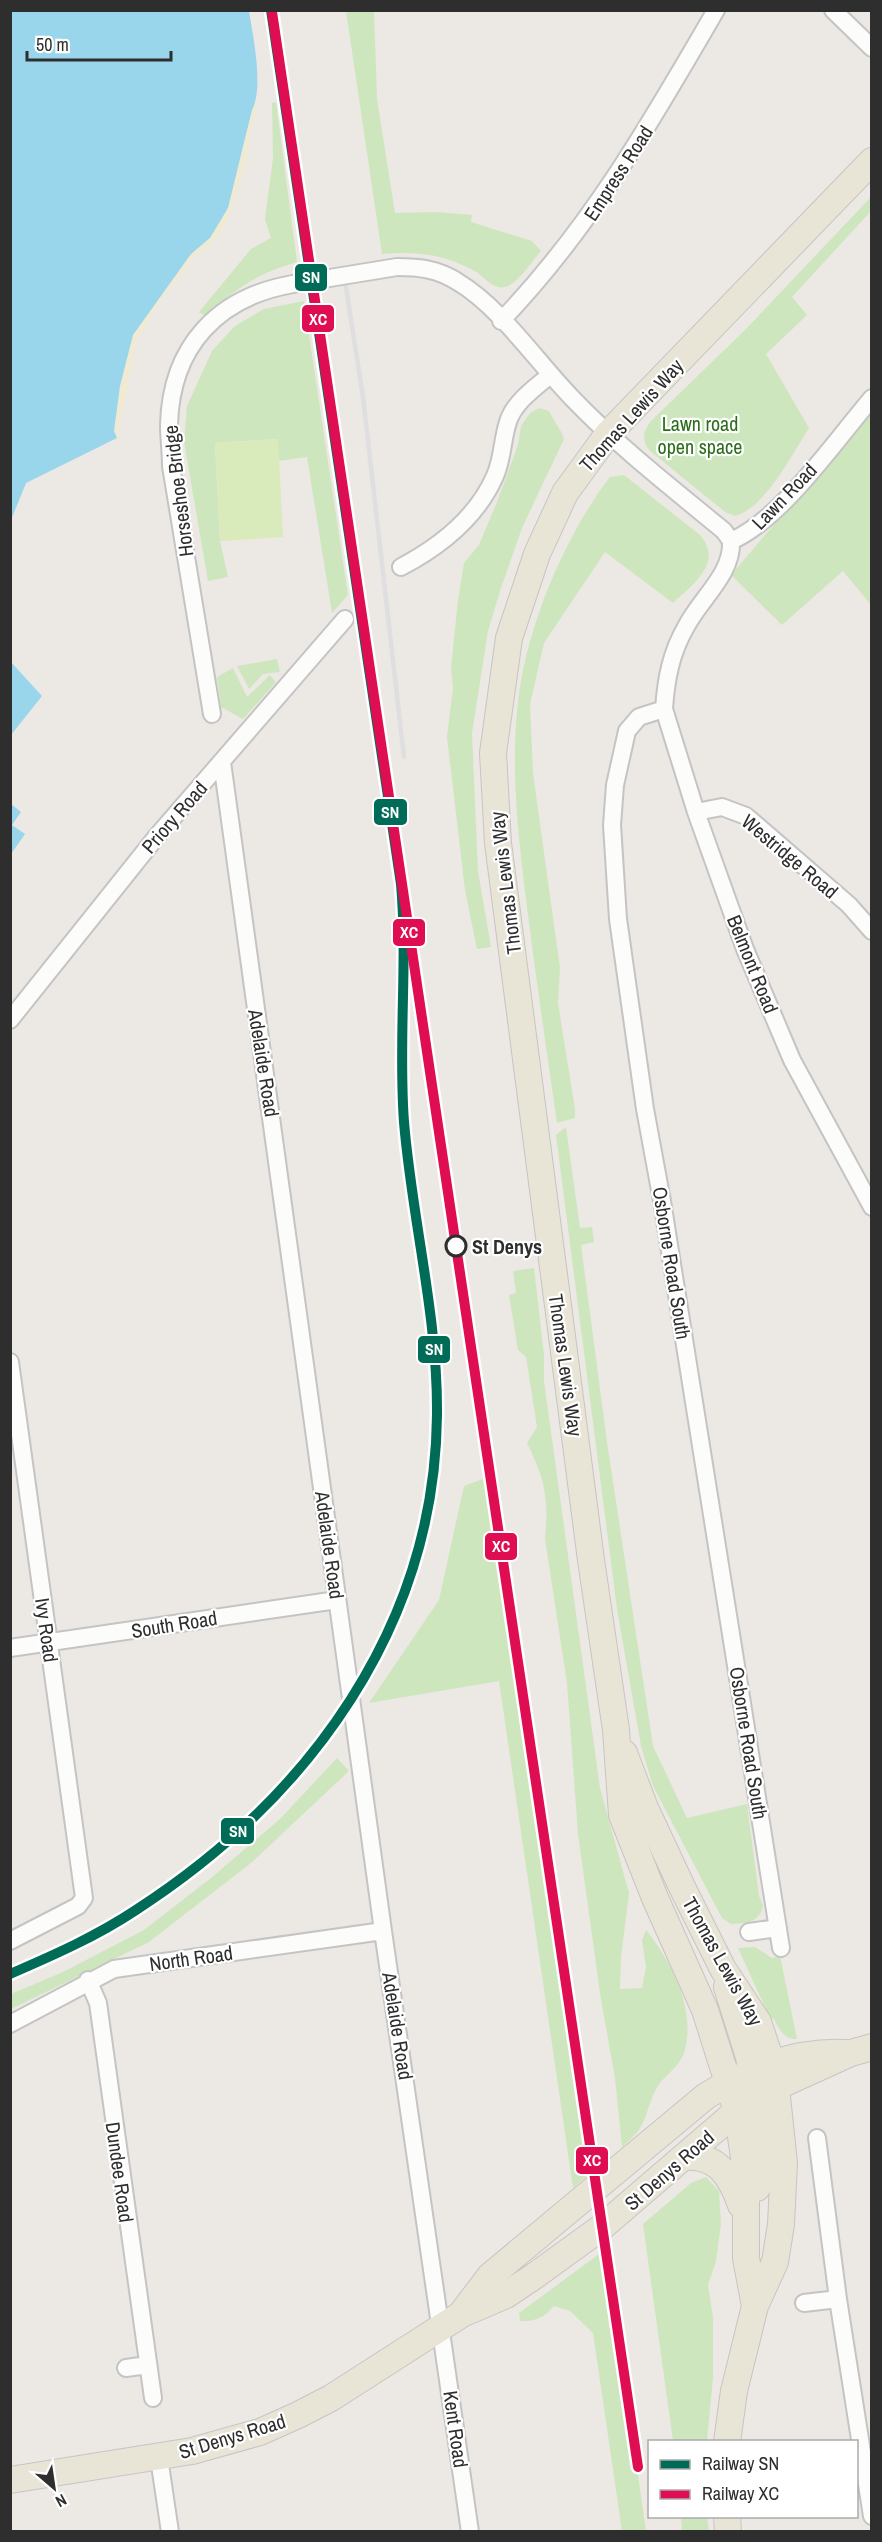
<svg xmlns="http://www.w3.org/2000/svg" width="882" height="2542" font-family="'Archivo Narrow',sans-serif">
<style>
.green{fill:#cee6be}
.sand{fill:#f0ead3}
.pitch{fill:#d9eabb}
.water{fill:#99d6ec}
.lines{fill:none;stroke-linecap:round;stroke-linejoin:round}
.minor-casing{stroke:#c5c4c5;stroke-width:20}
.primary-casing{stroke:#c6c5c4;stroke-width:28}
.minor{stroke:#fcfcfb;stroke-width:16}
.primary{stroke:#e8e4d6;stroke-width:26}
.rail{stroke:#dfdfe1;stroke-width:4.5}
.minor-bridge-casing{stroke:#c5c4c5;stroke-width:20;stroke-linecap:butt}
.minor-bridge{stroke:#fcfcfb;stroke-width:16}
.rail-1-casing{stroke:#fff;stroke-width:15}
.rail-2-casing{stroke:#fff;stroke-width:15}
.rail-1{stroke:#006b56;stroke-width:10}
.rail-2{stroke:#df0d52;stroke-width:10}
.stop-dot{fill:#fff;stroke:#2e2e2e;stroke-width:3}
.labels{text-anchor:middle;dominant-baseline:central;stroke-width:4.5;stroke-linejoin:round;paint-order:stroke}
.street-label{font-size:20px;fill:#2e2e2e;stroke:#fff}
.park-label{font-size:20px;fill:#2c6e1b;stroke:#fff}
.stop-label{font-size:20px;font-weight:bold;fill:#2e2e2e;stroke:#fff;text-anchor:start}
.line-badge{stroke:#fff;stroke-width:2}
.badge-label{font-size:16px;text-anchor:middle;font-weight:bold;fill:#fff}
</style>
<rect width="100%" height="100%" fill="#ece8e4"/>
<path class="green" d="M346 11H374L377 99 395 213 435 212 472 215 471 222 532 241 541 251C532 261 518 284 505 287 491 290 484 275 473 270 443 254 415 251 382 254Z
M276 102 297 262C256 274 237 288 205 316L199 312 251 249 271 238 265 219 273 158 272 103Z
M871 197V211L792 297 807 315 766 354 809 428C793 453 765 508 735 516L725 512 650 451C641 439 643 433 651 421L744 331Z
M304 301 348 595 332 613 307 457 279 461 277 439 215 443 220 541 228 577 208 581 184 442 187 406 212 351 235 326 264 309Z
M539 408 549 411C554 422 560 427 564 439L522 528 501 588 488 631 472 733 478 871 491 947 477 949 465 890 447 737 453 688 451 668 458 600 464 563 479 545 497 502 518 445 521 426 530 413Z
M871 411V605L843 571 782 625 731 575Z
M624 475 700 535C724 562 693 585 673 603L605 552 544 643 530 704 533 773 560 968 558 1003 575 1109V1118L557 1123C547 1054 537 985 528 915 519 845 510 773 518 702 526 628 565 535 610 477Z
M277 659 280 672 263 674 249 689 237 666Z
M233 668 247 697 270 675 276 682 243 719 221 707 217 677Z
M566 1127 580 1228 592 1227 594 1242 581 1245 607 1442 653 1746 687 1818 747 1804 759 1896 763 1905C760 1923 746 1923 731 1924L722 1918 653 1786 641 1746 617 1609 556 1135Z
M534 1268 544 1355V1381L600 1788 629 1893 621 1957 620 1989 642 1988 646 1967 642 1940 646 1930C672 1962 697 2011 684 2053 679 2068 663 2076 656 2089 643 2116 649 2125 622 2147L615 2078 601 2000 578 1834 567 1683 545 1539C549 1499 545 1479 527 1443L537 1427 526 1357 518 1350 509 1295 516 1293 513 1271Z
M494 1475 590 2173 573 2188 499 1681 369 1703 439 1600 464 1486Z
M337 1758 349 1771 251 1863 149 1942 11 2009V1994L63 1972 144 1930 211 1878 280 1819Z
M755 1947 772 1958 780 1956 797 2039C784 2040 779 2029 774 2019L770 2018 738 1948Z
M706 2177 719 2191 721 2224 716 2261 708 2285 713 2317V2377L707 2441H673L643 2224 691 2183Z
M606 2249 646 2531H622L593 2333 570 2311 554 2306C545 2317 535 2322 520 2321L519 2313Z
M681 2517H707L709 2531H682Z"/>
<path class="sand" d="M257 101 244 172 225 226 210 246 194 256 156 307 137 340 117 438 114 431 120 386 133 335 191 254 210 238 228 208 252 110Z"/>
<path class="pitch" d="M278 439 283 537 220 541 215 443Z"/>
<path class="water" d="M11 10 249 11C253 36 264 88 252 110L228 208 210 238 191 254 133 335 120 386 114 431 117 438 26 483 11 520Z
M10 661 42 696 11 735H10Z
M11 804 21 812 12 825 25 834 11 854Z"/>
<g class="lines">
<defs>
<path id="minor" d="M833 10 872 48
M397 267C419 267 438 269 458 282 501 308 537 362 573 399 619 447 672 488 724 531L731 541
M501 321C591 227 651 122 716 10
M401 567C439 547 477 517 495 476 503 458 502 440 508 422 514 402 535 388 550 375
M664 709 696 812 745 949 792 1060 872 1207
M212 714 171 466C171 452 169 438 169 425 171 346 218 297 293 284
M222 762 383 1931 470 2532
M696 812 722 807 746 816 849 905 872 931
M10 1020 157 836 345 619
M10 1362 84 1898 78 1906 10 1941
M10 1648 337 1600
M749 1932 778 1928
M781 1948 662 1201 645 1109 618 919 612 825 615 785 627 731 639 717 664 709C666 679 671 652 687 625 702 597 733 573 731 541 782 519 835 441 872 398
M88 1980 98 2003 153 2398
M10 2024 114 1969 383 1931
M817 2138 838 2299 872 2516
M804 2303 838 2299
M126 2368 148 2365
M159 2458 170 2532"/>
<path id="primary" d="M624 1753 645 1808 682 1887 723 1969 758 2022 772 2064 776 2087 784 2163 781 2224 775 2262 755 2306 734 2391 727 2442
M727 1987 749 2057 752 2073 749 2088
M684 2157C718 2154 731 2177 741 2205
M757 2188C767 2153 753 2112 763 2084
M755 2306 746 2258V2170L737 2111 705 2010 655 1898 622 1815 616 1730 591 1560 498 843 493 753 509 638 537 554 565 493 608 434 872 161
M462 2313 490 2276 706 2096C751 2069 792 2051 845 2053
M10 2480 192 2451 260 2432 298 2415 331 2398 462 2314 506 2295 533 2277 602 2227 737 2111 776 2087 851 2053 872 2047
M727 2516 728 2532"/>
</defs>
<use href="#minor" class="minor-casing"/>
<use href="#primary" class="primary-casing"/>
<use href="#minor" class="minor"/>
<use href="#primary" class="primary"/>
<path class="rail" d="M343 268 363 397 404 757"/>
<defs>
<path id="minor-bridge" d="M293 284 397 267"/>
</defs>
<use href="#minor-bridge" class="minor-bridge-casing"/>
<use href="#minor-bridge" class="minor-bridge"/>
<defs>
<path id="rail-1" d="M10 1974C54 1955 97 1936 136 1910 309 1798 435 1626 437 1415 438 1316 412 1220 404 1122 398 1042 408 963 401 884L271 10"/>
<path id="rail-2" d="M272 12 638 2467"/>
</defs>
<use href="#rail-1" class="rail-1-casing"/>
<use href="#rail-2" class="rail-2-casing"/>
<use href="#rail-1" class="rail-1"/>
<use href="#rail-2" class="rail-2"/>
</g>
<circle class="stop-dot" cx="456" cy="1246" r="10"/>
<g class="labels">
<g class="street-label">
<text transform="translate(618 173) rotate(-57)">Empress Road</text>
<text transform="translate(631 415) rotate(-48)">Thomas Lewis Way</text>
<text transform="translate(178 491) rotate(-97)">Horseshoe Bridge</text>
<text transform="translate(784 496) rotate(-46)">Lawn Road</text>
<text transform="translate(174 817) rotate(-49)">Priory Road</text>
<text transform="translate(790 856) rotate(40)">Westridge Road</text>
<text transform="translate(505 883) rotate(-97)">Thomas Lewis Way</text>
<text transform="translate(753 964) rotate(68)">Belmont Road</text>
<text transform="translate(264 1063) rotate(81)">Adelaide Road</text>
<text transform="translate(672 1263) rotate(81)">Osborne Road South</text>
<text transform="translate(566 1365) rotate(82)">Thomas Lewis Way</text>
<text transform="translate(330 1545) rotate(82)">Adelaide Road</text>
<text transform="translate(174 1624) rotate(-9)">South Road</text>
<text transform="translate(47 1630) rotate(82)">Ivy Road</text>
<text transform="translate(749 1743) rotate(81)">Osborne Road South</text>
<text transform="translate(191 1958) rotate(-8)">North Road</text>
<text transform="translate(723 1961) rotate(61)">Thomas Lewis Way</text>
<text transform="translate(398 2026) rotate(81)">Adelaide Road</text>
<text transform="translate(669 2170) rotate(-41)">St Denys Road</text>
<text transform="translate(120 2172) rotate(82)">Dundee Road</text>
<text transform="translate(456 2429) rotate(82)">Kent Road</text>
<text transform="translate(232 2436) rotate(-17)">St Denys Road</text>
</g>
<g class="park-label">
<text x="700" y="423">Lawn road<tspan x="700" dy="23">open space</tspan></text>
</g>
<g class="stop-label">
<text x="472" y="1246">St Denys</text>
</g>
</g>
<g class="line-badge">
<rect x="294" y="263" width="34" height="29" rx="6" fill="#006b56"/>
<rect x="301" y="304" width="34" height="29" rx="6" fill="#df0d52"/>
<rect x="373" y="798" width="35" height="28" rx="6" fill="#006b56"/>
<rect x="392" y="918" width="34" height="29" rx="6" fill="#df0d52"/>
<rect x="417" y="1335" width="34" height="29" rx="6" fill="#006b56"/>
<rect x="484" y="1532" width="34" height="29" rx="6" fill="#df0d52"/>
<rect x="220" y="1817" width="35" height="28" rx="6" fill="#006b56"/>
<rect x="575" y="2146" width="34" height="29" rx="6" fill="#df0d52"/>
</g>
<g class="badge-label">
<text x="311" y="283">SN</text>
<text x="318" y="325">XC</text>
<text x="390" y="818">SN</text>
<text x="409" y="938">XC</text>
<text x="434" y="1355">SN</text>
<text x="501" y="1552">XC</text>
<text x="238" y="1837">SN</text>
<text x="592" y="2166">XC</text>
</g>
<rect width="882" height="2542" fill="none" stroke="#2e2e2e" stroke-width="24"/>
<rect x="648" y="2440" width="210" height="78" fill="#ffffff" stroke="#ababab" stroke-width="1.5"/>
<rect x="660" y="2460" width="30" height="9" fill="#006b56" stroke="#ababab" stroke-width="1.5"/>
<text x="702" y="2470" font-size="18" fill="#2e2e2e">Railway SN</text>
<rect x="660" y="2490" width="30" height="9" fill="#df0d52" stroke="#ababab" stroke-width="1.5"/>
<text x="702" y="2500" font-size="18" fill="#2e2e2e">Railway XC</text>
<g transform="translate(54 2488) rotate(151)" stroke="#ffffff" stroke-width="4.5" paint-order="stroke">
<path d="M0-4.5L10 22L0 15L-10 22Z" fill="#2e2e2e"/>
<text y="-9" font-size="16" font-weight="bold" text-anchor="middle" fill="#2e2e2e">N</text>
</g>
<path d="M27 51v9h144v-9" fill="none" stroke="#2e2e2e" stroke-width="3"/>
<text x="36" y="51" font-size="18" fill="#2e2e2e" stroke="#ffffff" stroke-width="4.5" paint-order="stroke">50 m</text>
</svg>
